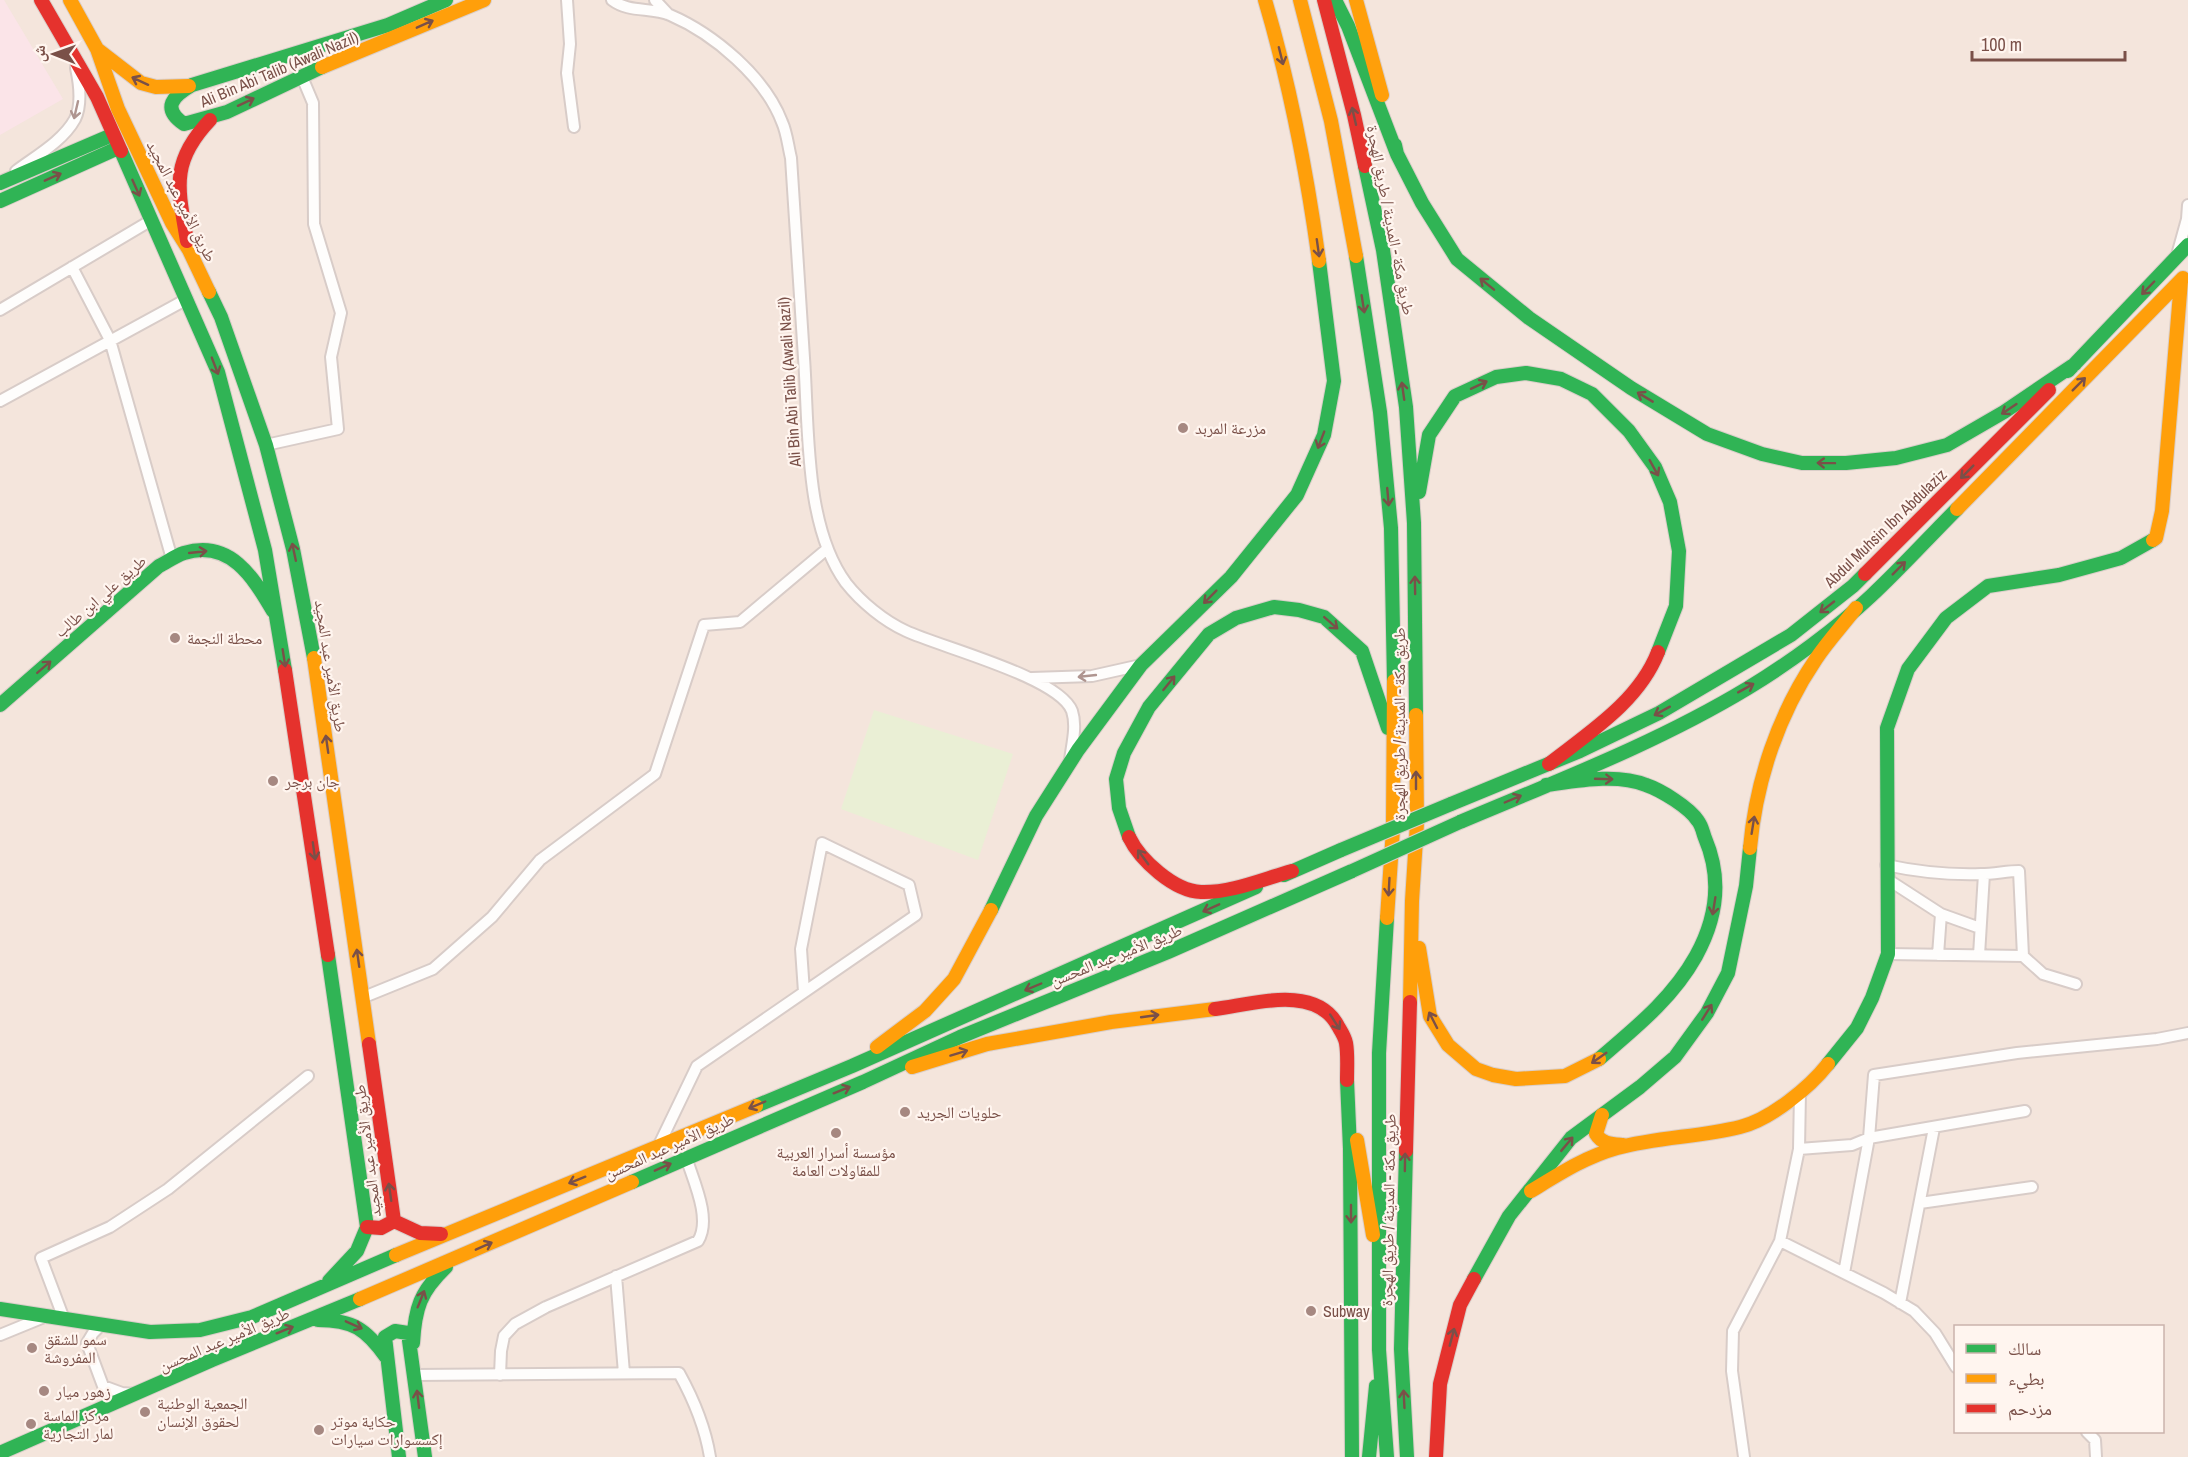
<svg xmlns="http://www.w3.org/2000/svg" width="2188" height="1457" font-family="'Archivo Narrow','Noto Naskh Arabic',sans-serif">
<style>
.residential{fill:#f4e5dc;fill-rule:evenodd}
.medical{fill:#fbe4e8}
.green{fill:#eaefd5}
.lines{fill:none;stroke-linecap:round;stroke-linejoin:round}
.street-casing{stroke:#d8ccc8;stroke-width:14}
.fast-casing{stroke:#dacec9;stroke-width:16}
.slow-casing{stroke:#dacec9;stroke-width:16}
.jam-casing{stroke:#dacec9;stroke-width:16}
.street{stroke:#fefdfc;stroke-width:10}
.fast{stroke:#30b455;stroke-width:14}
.slow{stroke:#ff9f0a;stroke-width:14}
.jam{stroke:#e5322d;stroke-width:14}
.fast-bridge-casing{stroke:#dacec9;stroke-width:16;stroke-linecap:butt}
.fast-bridge{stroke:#30b455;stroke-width:14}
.oneway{stroke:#7a5048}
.oneway2{stroke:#af9590}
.poi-dot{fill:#a68881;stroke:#fff5ef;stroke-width:2}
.labels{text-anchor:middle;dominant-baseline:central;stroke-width:4.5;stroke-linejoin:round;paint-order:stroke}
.street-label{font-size:16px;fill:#7a5048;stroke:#fff5ef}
.poi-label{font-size:16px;fill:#7a5048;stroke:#fff5ef;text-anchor:start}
</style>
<rect width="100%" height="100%" fill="#f9f1ec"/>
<path class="residential" d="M0 0H2188V1457H0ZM1956 1326H2162V1432H1956Z"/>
<path class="medical" d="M0 0H4L63 99 0 135Z"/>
<path class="green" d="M874 710 1013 754 978 860 841 809Z"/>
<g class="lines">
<defs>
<path id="street" d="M567 0 570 44 567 73 574 127
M612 0C629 13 651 7 670 15 714 34 765 77 782 122 787 133 788 146 791 158 795 225 800 291 804 358 809 427 804 526 846 583 861 602 884 621 906 631 940 647 1059 677 1072 711 1077 726 1072 744 1070 760
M655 0 668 14
M16 171C36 156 63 141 75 119 82 105 79 82 76 68
M2177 255 2187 219 2188 205
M72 267 110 340 172 559
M0 310 150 221
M0 401 187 299
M266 445 338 429 331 357 341 313 314 224 313 103 302 77
M1032 678 1092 676 1141 665
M1886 865C1918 872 1949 875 1981 874 1994 874 2007 871 2019 871L2023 956
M1887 879 1941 914
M1888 954 2023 956 2043 974 2076 984
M1938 955 1941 914 1980 928
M1979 955 1984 874
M364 997 433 969 492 917 540 860 655 774 704 625 740 622 827 549
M658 1147 697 1066 916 915 909 885 822 843 801 949 804 992
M1799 1149 1852 1145 1869 1138 2025 1111
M1920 1203 2032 1187
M1780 1241 1884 1293 1914 1311 1935 1333 1956 1367
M1844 1273 1869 1138 1874 1075 2017 1053 2157 1039 2188 1033
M616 1276 624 1373
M1900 1303 1934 1128
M64 1319 41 1258 110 1227 168 1189 308 1076
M101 1325 93 1333 87 1343 103 1386 122 1393 135 1394
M0 1335 44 1317
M415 1375 679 1373C694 1400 705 1426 710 1457
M500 1375 501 1351 504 1336 515 1324 546 1307 698 1241C712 1219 693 1180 686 1157
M2087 1432 2095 1440 2096 1457
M1744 1457 1732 1371 1733 1331 1780 1241 1799 1149 1800 1092"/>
<path id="fast" d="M1335 0 1348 26 1397 154
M322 67 227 112 184 124C161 108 173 96 192 85L388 25 446 0
M1395 145 1397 154 1422 203 1457 259 1529 318 1631 388 1707 434 1762 454 1802 463H1846L1896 458 1947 445 2004 412 2075 364
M121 151 218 372 265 550 285 670
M1365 166 1383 250 1406 407 1414 523 1416 715
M0 183 112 135
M0 201 118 148
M1356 256 1380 412 1391 528 1394 681
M209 292 221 317 266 445 293 549 314 658
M2068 371 2188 245
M1419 492 1429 435 1455 396 1496 377 1526 373 1561 379 1592 394 1629 431 1655 467 1670 502 1679 551 1676 606 1658 652
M0 705 159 566C167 562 175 556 184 553 230 539 253 577 273 611
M1546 785C1576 781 1617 773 1646 785 1661 790 1690 808 1698 821 1702 826 1703 833 1705 838 1722 878 1717 918 1696 956 1672 999 1635 1028 1599 1059
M1451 804 1580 751 1659 713 1791 635 1853 586 1865 574
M1460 822C1557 781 1657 743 1748 688 1788 664 1837 628 1871 596 1901 568 1928 538 1957 509
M1129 837 1119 808 1116 779 1124 753 1149 707 1209 634 1236 618 1274 607 1299 610 1324 617 1362 651 1388 728
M1284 875 1341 850
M991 910 1036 816 1078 750 1141 665 1231 577 1297 495 1324 435 1334 381 1319 261
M328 955 367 1227 357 1251 329 1281
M1828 1064 1857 1028 1872 998 1888 954 1887 728 1908 669 1946 618 1988 586 2059 575 2121 558 2153 540
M1347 1080 1350 1149 1352 1457
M756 1106 852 1066 1256 887
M1406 1151 1401 1349 1407 1457
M632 1182 863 1082 960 1037 1168 952 1352 871
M1474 1279 1509 1216 1571 1138 1640 1087 1675 1057 1707 1013 1728 973 1746 886 1750 848
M0 1309 150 1332 200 1330 252 1317 396 1255
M318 1320C353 1320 366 1329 386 1357
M413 1343C415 1308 420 1292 446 1267
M0 1453 212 1360 360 1299
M399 1457 385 1337 395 1331 408 1333 425 1457
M1369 1457 1376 1386
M1387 1457 1379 1350V1053L1387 918"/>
<path id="slow" d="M70 0 97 49 118 109 172 223 189 250 209 292
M1265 0C1290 85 1307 173 1319 261
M1300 0 1331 121 1356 256
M1356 0 1382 95
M97 49 141 83 156 87 189 86
M322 67 484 0
M1957 509 2183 278
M2153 540 2156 538 2162 511 2181 281
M314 658 369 1044
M1750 848C1756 781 1778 715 1816 659 1828 641 1843 625 1856 608
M1387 918 1393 829 1394 681
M1419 948 1430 1016 1448 1045 1476 1069 1493 1075 1516 1079 1565 1076 1599 1059
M1410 1002 1412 901 1417 823 1416 715
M877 1047 925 1011 954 979 991 910
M912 1067 987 1044 1111 1022 1215 1009
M1602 1115 1596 1134C1602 1144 1612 1144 1623 1145
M1357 1140 1373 1235
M1531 1191C1559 1174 1585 1157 1617 1148 1657 1137 1700 1137 1740 1127 1770 1120 1810 1087 1828 1064
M396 1255 756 1106
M360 1299 632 1182"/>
<path id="jam" d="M41 0 97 97 121 151
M1324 0 1354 115 1365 166
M187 241C178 188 170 162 210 120
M1865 574 2049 390
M285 670 328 955
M1549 764C1590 732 1639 701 1658 652
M1129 837C1140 860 1174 891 1201 892 1231 893 1263 879 1292 871
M1215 1009C1254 1004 1316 984 1338 1026 1341 1031 1345 1037 1346 1043 1348 1054 1347 1068 1347 1080
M1406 1151 1410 1002
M394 1221 420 1233 441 1234
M367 1227 381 1228 394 1221 369 1044
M1436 1457 1440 1384 1460 1305 1474 1279"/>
</defs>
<use href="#street" class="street-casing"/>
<use href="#fast" class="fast-casing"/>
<use href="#slow" class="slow-casing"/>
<use href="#jam" class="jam-casing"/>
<use href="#street" class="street"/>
<use href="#fast" class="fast"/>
<use href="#slow" class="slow"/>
<use href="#jam" class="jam"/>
<defs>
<path id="fast-bridge" d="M1341 850 1451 804
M1352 871 1460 822"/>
</defs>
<use href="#fast-bridge" class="fast-bridge-casing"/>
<use href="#fast-bridge" class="fast-bridge"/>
</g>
<defs><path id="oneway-shaft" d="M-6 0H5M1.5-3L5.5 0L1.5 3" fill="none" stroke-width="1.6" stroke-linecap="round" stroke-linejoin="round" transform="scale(1.5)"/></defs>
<g class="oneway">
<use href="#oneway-shaft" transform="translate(425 24) rotate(-24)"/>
<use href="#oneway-shaft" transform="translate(1281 56) rotate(76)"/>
<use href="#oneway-shaft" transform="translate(140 81) rotate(-155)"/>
<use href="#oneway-shaft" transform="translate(246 102) rotate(-25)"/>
<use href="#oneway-shaft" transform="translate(1354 116) rotate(-103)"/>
<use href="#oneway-shaft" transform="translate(53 177) rotate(-24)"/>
<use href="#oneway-shaft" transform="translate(136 188) rotate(66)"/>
<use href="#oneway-shaft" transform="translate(1318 248) rotate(82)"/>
<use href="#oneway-shaft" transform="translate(1487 284) rotate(-141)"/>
<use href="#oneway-shaft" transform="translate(2148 288) rotate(134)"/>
<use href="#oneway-shaft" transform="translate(1363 304) rotate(81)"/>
<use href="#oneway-shaft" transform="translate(215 366) rotate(69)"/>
<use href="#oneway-shaft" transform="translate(2079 384) rotate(-45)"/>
<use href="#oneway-shaft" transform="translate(1479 385) rotate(-25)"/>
<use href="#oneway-shaft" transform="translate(1403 391) rotate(-98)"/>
<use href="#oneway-shaft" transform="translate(1645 397) rotate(-149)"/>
<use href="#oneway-shaft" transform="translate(2009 409) rotate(146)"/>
<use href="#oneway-shaft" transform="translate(1321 440) rotate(111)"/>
<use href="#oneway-shaft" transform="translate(1826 463) rotate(-179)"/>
<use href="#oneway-shaft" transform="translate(1654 468) rotate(61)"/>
<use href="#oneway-shaft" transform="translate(1967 472) rotate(135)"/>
<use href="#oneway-shaft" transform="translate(1388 497) rotate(85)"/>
<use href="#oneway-shaft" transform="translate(198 552) rotate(-6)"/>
<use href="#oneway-shaft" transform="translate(294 552) rotate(-102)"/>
<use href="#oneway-shaft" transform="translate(1899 568) rotate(-45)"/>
<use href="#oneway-shaft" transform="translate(1415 585) rotate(-91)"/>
<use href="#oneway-shaft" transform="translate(1210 597) rotate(135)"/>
<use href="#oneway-shaft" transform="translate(1827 607) rotate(142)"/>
<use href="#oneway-shaft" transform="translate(1331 623) rotate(41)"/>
<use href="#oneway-shaft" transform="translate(284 658) rotate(81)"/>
<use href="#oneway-shaft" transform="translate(44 667) rotate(-41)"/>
<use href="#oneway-shaft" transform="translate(1169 683) rotate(-51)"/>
<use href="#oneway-shaft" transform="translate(1746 688) rotate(-29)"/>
<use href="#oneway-shaft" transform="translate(1662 711) rotate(151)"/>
<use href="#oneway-shaft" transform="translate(327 744) rotate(-98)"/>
<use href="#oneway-shaft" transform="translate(1604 779) rotate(2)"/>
<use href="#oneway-shaft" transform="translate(1416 780) rotate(-90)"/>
<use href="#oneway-shaft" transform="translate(1513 799) rotate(-23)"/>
<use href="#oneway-shaft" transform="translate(1753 825) rotate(-81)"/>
<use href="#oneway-shaft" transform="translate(314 851) rotate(82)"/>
<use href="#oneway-shaft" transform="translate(1143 857) rotate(-126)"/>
<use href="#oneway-shaft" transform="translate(1389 887) rotate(93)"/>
<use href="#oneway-shaft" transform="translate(1714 906) rotate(99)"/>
<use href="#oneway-shaft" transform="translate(1211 908) rotate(156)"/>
<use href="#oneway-shaft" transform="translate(358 958) rotate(-98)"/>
<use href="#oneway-shaft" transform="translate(1033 987) rotate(157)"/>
<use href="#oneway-shaft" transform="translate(1707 1012) rotate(-58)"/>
<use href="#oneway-shaft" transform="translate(1150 1016) rotate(-8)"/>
<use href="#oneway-shaft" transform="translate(1433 1020) rotate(-117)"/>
<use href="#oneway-shaft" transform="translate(1335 1022) rotate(57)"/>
<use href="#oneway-shaft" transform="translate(959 1053) rotate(-17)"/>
<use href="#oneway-shaft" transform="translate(1599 1058) rotate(145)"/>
<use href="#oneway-shaft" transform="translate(842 1090) rotate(-22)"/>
<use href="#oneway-shaft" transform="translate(757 1105) rotate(157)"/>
<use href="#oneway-shaft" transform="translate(1567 1144) rotate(-50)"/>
<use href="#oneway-shaft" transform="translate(1405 1162) rotate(-89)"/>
<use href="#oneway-shaft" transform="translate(663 1167) rotate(-24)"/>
<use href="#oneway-shaft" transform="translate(577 1180) rotate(158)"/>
<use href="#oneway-shaft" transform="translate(390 1192) rotate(-98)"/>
<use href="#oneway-shaft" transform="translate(1351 1214) rotate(90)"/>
<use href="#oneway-shaft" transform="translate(484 1246) rotate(-24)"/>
<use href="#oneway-shaft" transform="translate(421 1299) rotate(-68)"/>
<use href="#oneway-shaft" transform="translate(354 1325) rotate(24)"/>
<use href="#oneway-shaft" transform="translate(285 1330) rotate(-22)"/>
<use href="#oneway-shaft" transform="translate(1452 1337) rotate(-75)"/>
<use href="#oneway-shaft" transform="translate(418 1399) rotate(-97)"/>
<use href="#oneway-shaft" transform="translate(1404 1399) rotate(-93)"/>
</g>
<g class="oneway2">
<use href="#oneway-shaft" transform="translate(76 110) rotate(103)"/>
<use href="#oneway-shaft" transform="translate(1087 676) rotate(174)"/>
</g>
<g class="poi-dot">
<circle cx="1183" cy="428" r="6"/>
<circle cx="175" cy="638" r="6"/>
<circle cx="273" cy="781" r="6"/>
<circle cx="905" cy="1112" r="6"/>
<circle cx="836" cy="1133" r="6"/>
<circle cx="1311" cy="1311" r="6"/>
<circle cx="32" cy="1348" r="6"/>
<circle cx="44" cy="1391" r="6"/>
<circle cx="145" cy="1412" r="6"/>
<circle cx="31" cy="1424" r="6"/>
<circle cx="319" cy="1430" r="6"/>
</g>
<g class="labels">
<g class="street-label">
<text transform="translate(279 69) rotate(-23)">Ali Bin Abi Talib (Awali Nazil)</text>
<text transform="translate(182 201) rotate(63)">طريق الأمير عبد المجيد</text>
<text transform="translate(1391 220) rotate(79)">طريق مكة - المدينة / طريق الهجرة</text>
<text transform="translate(789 382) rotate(-94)">Ali Bin Abi Talib (Awali Nazil)</text>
<text transform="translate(1885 528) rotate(-44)">Abdul Muhsin Ibn Abdulaziz</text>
<text transform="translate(100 596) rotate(-41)">طريق علي ابن طالب</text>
<text transform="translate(331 666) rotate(81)">طريق الأمير عبد المجيد</text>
<text transform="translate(1399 724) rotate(-90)">طريق مكة - المدينة / طريق الهجرة</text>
<text transform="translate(1116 955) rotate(-22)">طريق الأمير عبد المحسن</text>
<text transform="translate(669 1146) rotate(-24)">طريق الأمير عبد المحسن</text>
<text transform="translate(367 1151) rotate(-97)">طريق الأمير عبد المجيد</text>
<text transform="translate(1388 1210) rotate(-89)">طريق مكة - المدينة / طريق الهجرة</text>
<text transform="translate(224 1339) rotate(-23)">طريق الأمير عبد المحسن</text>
</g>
<g class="poi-label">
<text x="1195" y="428">مزرعة المربد</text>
<text x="187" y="638">محطة النجمة</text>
<text x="285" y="781">جان برجر</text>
<text x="917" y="1112">حلويات الجريد</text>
<text x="836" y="1152" text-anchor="middle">مؤسسة أسرار العربية<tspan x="836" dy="18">للمقاولات العامة</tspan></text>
<text x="1323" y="1311">Subway</text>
<text x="44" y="1339">سمو للشقق<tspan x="44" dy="18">المفروشة</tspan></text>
<text x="56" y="1391">زهور ميار</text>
<text x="157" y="1403">الجمعية الوطنية<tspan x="157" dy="18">لحقوق الإنسان</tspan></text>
<text x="43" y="1415">مركز الماسة<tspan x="43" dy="18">لمار التجارية</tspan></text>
<text x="331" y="1421">حكاية موتر<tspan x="331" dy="18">إكسسوارات سيارات</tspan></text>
</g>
</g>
<rect x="1954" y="1325" width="210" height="108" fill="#fff5ef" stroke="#cab3ac" stroke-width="1.5"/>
<rect x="1966" y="1344" width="30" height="9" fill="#30b455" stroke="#cab3ac" stroke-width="1.5"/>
<text x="2008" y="1355" font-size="18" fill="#7a5048">سالك</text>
<rect x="1966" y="1374" width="30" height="9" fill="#ff9f0a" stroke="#cab3ac" stroke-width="1.5"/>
<text x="2008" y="1385" font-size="18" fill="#7a5048">بطيء</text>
<rect x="1966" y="1404" width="30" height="9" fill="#e5322d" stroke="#cab3ac" stroke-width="1.5"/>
<text x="2008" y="1415" font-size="18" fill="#7a5048">مزدحم</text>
<g transform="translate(54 54) rotate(271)" stroke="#fff5ef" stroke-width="4.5" paint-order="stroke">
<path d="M0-4.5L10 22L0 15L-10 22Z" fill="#7a5048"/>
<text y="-9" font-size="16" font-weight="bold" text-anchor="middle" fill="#7a5048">ش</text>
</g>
<path d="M1972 51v9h153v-9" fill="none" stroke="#7a5048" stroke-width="3"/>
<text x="1981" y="51" font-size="18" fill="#7a5048" stroke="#fff5ef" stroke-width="4.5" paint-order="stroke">100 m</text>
</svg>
